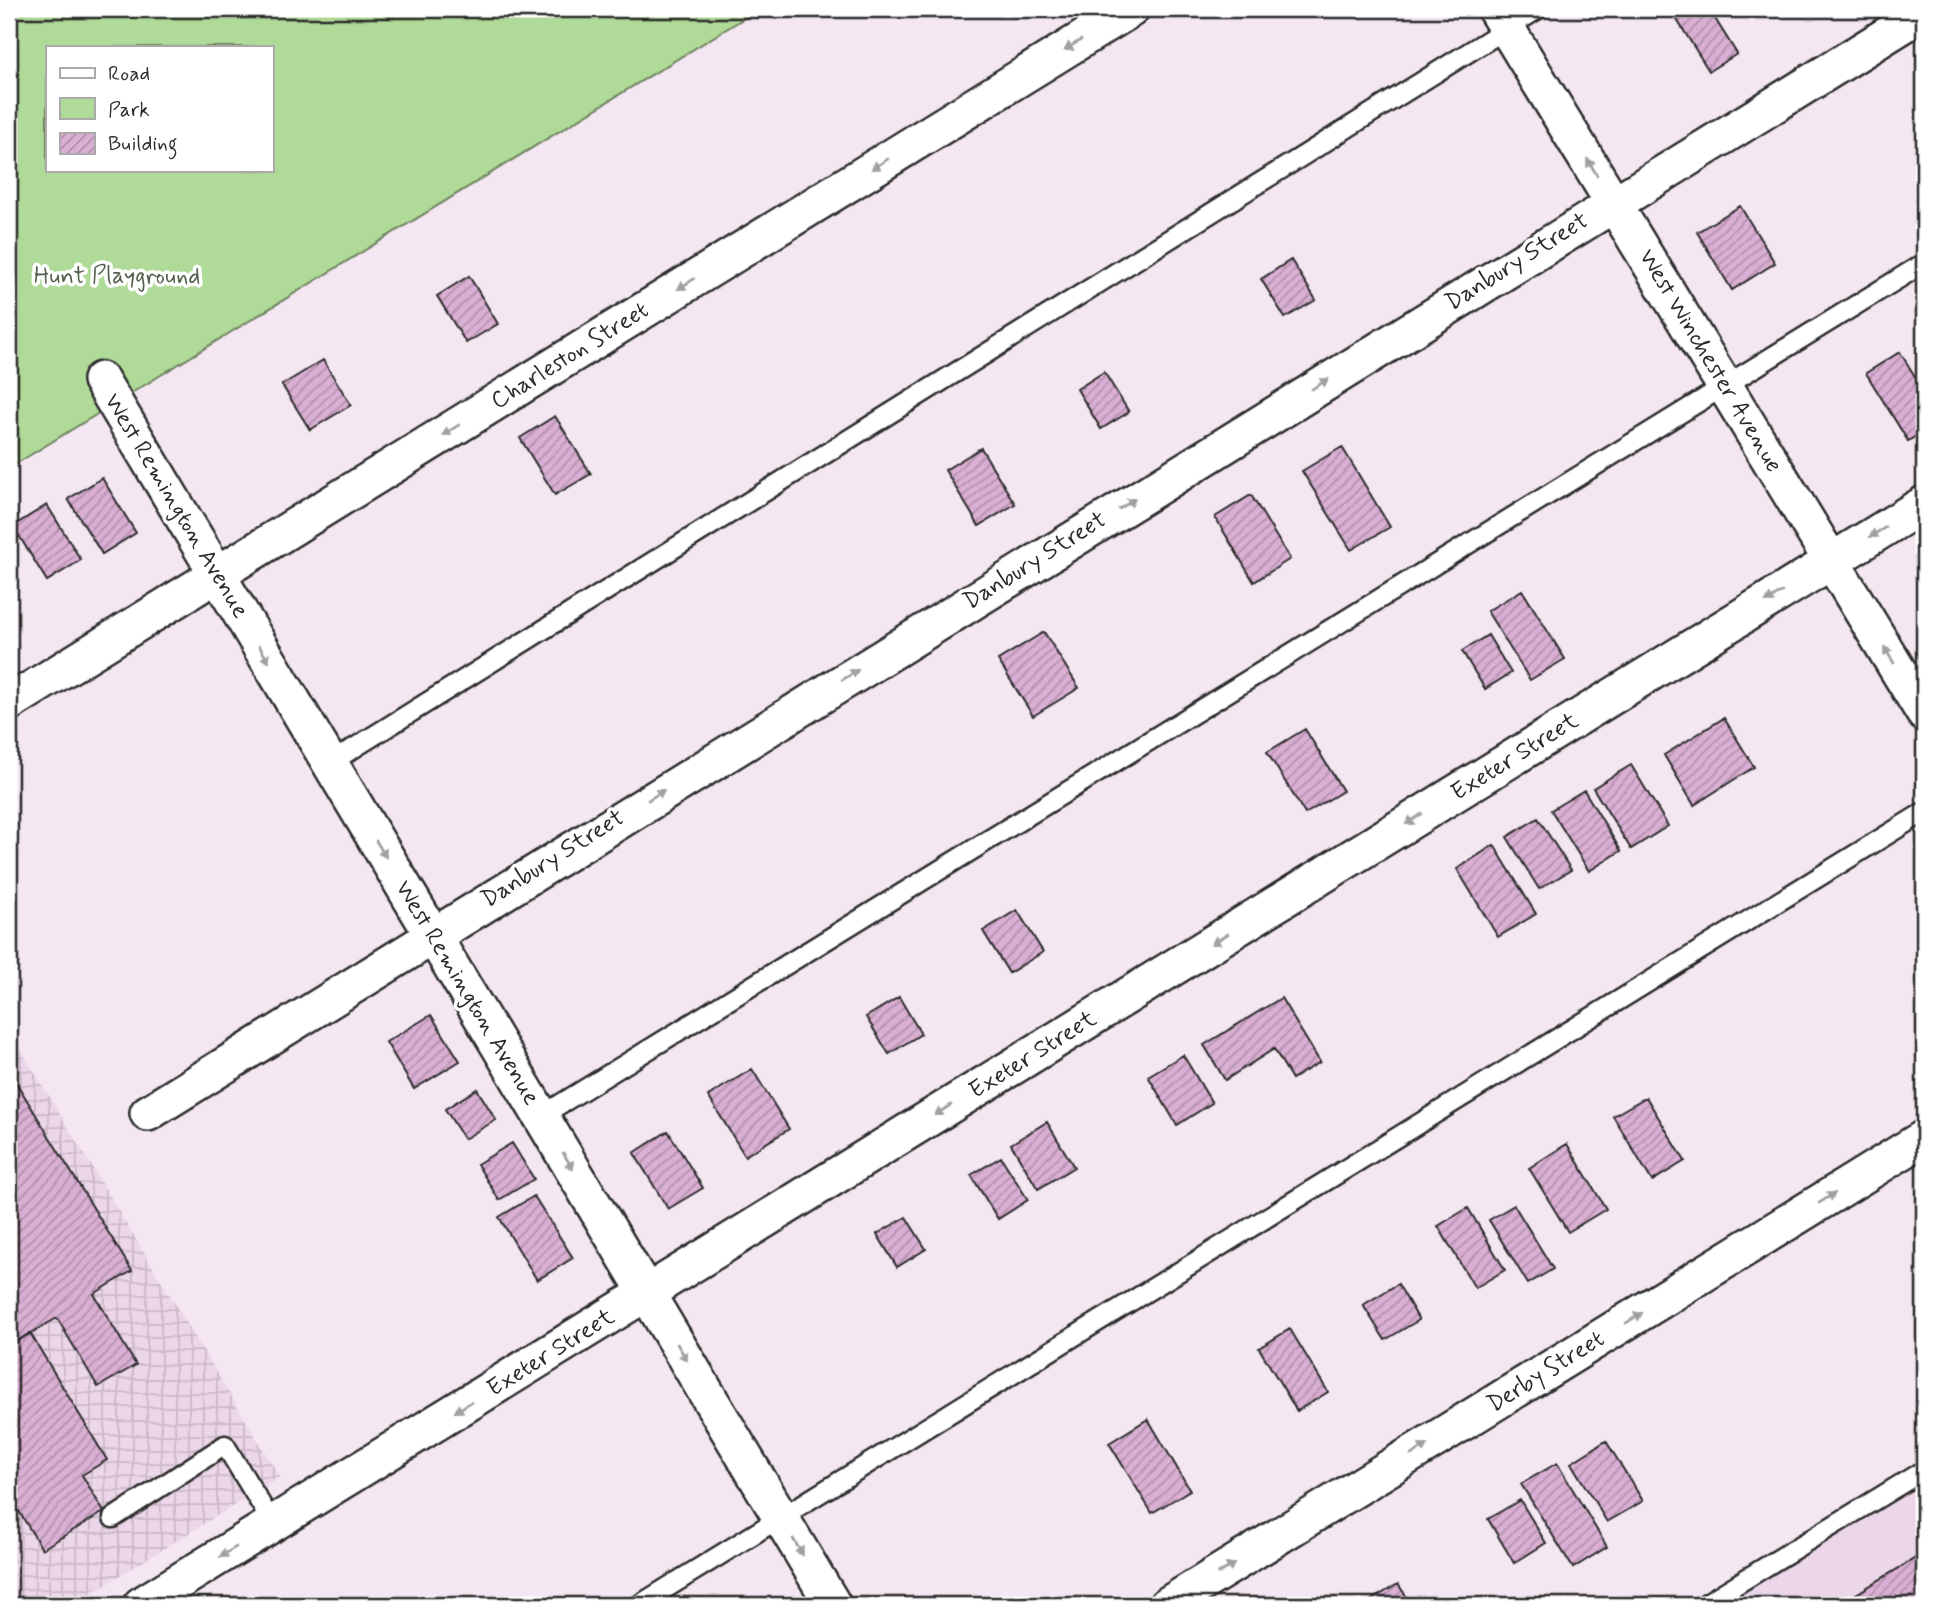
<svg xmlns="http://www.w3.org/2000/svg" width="1933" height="1614" font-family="Mynerve,sans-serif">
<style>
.built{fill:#ecd6e9}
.industrial{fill:url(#industrial-grid)}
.park{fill:#b0da97;stroke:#6e8261;stroke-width:2;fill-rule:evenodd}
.building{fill:url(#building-hatch);stroke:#2b2b2b;stroke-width:2}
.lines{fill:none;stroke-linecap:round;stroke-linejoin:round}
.lane-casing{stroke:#2b2b2b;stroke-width:23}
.street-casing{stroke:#2b2b2b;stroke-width:40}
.lane{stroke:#fff;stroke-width:18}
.street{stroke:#fff;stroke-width:35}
.oneway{fill:#a0a0a0}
.labels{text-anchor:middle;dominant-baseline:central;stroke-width:7;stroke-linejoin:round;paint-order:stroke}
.street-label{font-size:24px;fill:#2b2b2b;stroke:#fff}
.park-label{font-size:24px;fill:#53604b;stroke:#fff}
</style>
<defs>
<pattern id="industrial-grid" width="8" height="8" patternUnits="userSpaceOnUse" patternTransform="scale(1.75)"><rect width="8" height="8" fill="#ecd6e9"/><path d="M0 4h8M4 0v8" fill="none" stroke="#cbb8c8"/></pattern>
<pattern id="building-hatch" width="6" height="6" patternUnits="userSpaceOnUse" patternTransform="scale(1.75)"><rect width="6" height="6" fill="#daafd4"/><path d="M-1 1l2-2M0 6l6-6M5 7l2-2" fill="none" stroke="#b18fac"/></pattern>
</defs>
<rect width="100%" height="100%" fill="#f4e7f2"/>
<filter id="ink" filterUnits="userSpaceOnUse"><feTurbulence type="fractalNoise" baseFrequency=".0143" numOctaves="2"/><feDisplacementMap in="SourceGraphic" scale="14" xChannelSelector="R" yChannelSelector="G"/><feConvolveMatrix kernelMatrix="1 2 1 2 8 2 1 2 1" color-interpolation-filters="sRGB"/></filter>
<g filter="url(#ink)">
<path class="built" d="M1924 1479V1605H1720Z"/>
<path class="industrial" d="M9 1030 280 1477 72 1605H9Z"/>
<path class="park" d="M9 9H759L9 468ZM47 47H271V170H47Z"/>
<path class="building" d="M1684 9H1709L1737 54 1709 71 1674 15Z
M1740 206 1775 263 1732 290 1697 232Z
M1291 260 1316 300 1285 318 1261 279Z
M469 276 498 324 466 343 437 296Z
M1900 352 1924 391V431L1908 441 1866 373Z
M323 360 351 405 310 430 282 385Z
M1104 372 1129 412 1101 429 1077 389Z
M555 416 591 474 555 495 520 438Z
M1342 447 1390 527 1351 550 1302 471Z
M981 448 1015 504 979 526 945 470Z
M102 478 136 533 102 554 68 499Z
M1251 495 1290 559 1254 582 1215 517Z
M47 505 81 560 47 581 13 526Z
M1522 590 1565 659 1530 680 1487 611Z
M1044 632 1079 688 1033 716 998 660Z
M1488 635 1511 673 1485 689 1462 651Z
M1724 718 1754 767 1694 805 1664 755Z
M1305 729 1343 791 1305 814 1267 752Z
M1631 765 1668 826 1631 849 1593 788Z
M1584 790 1621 851 1589 871 1551 810Z
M1538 818 1571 870 1539 889 1507 837Z
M1494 845 1536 914 1498 937 1457 869Z
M1017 910 1043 952 1009 973 983 931Z
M899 997 921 1034 889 1054 866 1017Z
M1281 998 1320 1062 1292 1079 1274 1049 1225 1080 1204 1045Z
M431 1015 460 1061 414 1089 386 1042Z
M1183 1055 1212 1103 1177 1125 1148 1076Z
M752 1069 789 1129 745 1156 708 1096Z
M9 1071 132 1271 94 1294 136 1365 98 1387 57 1318 9 1346Z
M477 1089 496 1120 464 1139 445 1109Z
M1646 1097 1685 1161 1652 1181 1613 1116Z
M1047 1122 1074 1167 1038 1189 1011 1144Z
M668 1131 703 1188 668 1209 634 1153Z
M512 1143 534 1179 499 1200 477 1164Z
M1567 1144 1606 1209 1568 1232 1529 1168Z
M1001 1157 1028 1200 998 1219 971 1175Z
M534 1196 573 1258 537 1280 499 1217Z
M1514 1205 1553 1269 1528 1284 1489 1220Z
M1468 1208 1505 1270 1475 1288 1438 1226Z
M906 1217 926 1249 897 1267 877 1234Z
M1398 1284 1419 1320 1385 1340 1363 1305Z
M1290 1329 1328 1392 1297 1411 1259 1348Z
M30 1333 107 1460 82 1475 104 1512 42 1549 9 1495V1346Z
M1148 1419 1190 1490 1152 1513 1109 1443Z
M1606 1441 1643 1501 1607 1522 1571 1463Z
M1557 1463 1607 1547 1573 1568 1521 1484Z
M1520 1500 1546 1543 1514 1563 1488 1519Z
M1919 1556 1924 1565V1605H1838Z
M1398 1584 1412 1605H1363Z"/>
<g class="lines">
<defs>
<path id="lane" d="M330 763 1538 9
M541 1116 1924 263
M113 1518 225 1445 273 1524
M639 1605 1924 812
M1703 1605 1924 1470"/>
<path id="street" d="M1495 9 1924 713
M101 380 833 1605
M9 703 1131 9
M148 1113 1924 12
M141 1605 1924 504
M1167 1605 1924 1138"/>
</defs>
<use href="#lane" class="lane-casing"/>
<use href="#street" class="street-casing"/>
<use href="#lane" class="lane"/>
<use href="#street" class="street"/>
</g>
<defs><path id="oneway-solid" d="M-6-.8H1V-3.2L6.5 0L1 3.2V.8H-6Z" transform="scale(1.75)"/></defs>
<g class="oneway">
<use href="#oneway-solid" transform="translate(1073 45) rotate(148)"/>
<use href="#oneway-solid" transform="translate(880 164) rotate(148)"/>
<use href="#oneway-solid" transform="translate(1592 167) rotate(-121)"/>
<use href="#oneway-solid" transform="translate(686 284) rotate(148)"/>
<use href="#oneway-solid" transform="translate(1320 384) rotate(-32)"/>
<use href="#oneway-solid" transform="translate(451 430) rotate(148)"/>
<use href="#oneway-solid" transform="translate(1127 504) rotate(-32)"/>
<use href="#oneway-solid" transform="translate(1878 532) rotate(148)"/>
<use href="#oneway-solid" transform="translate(1774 597) rotate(148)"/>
<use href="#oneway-solid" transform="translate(264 654) rotate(59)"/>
<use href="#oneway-solid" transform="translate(1889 655) rotate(-121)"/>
<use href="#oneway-solid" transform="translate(850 675) rotate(-32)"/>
<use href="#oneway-solid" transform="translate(656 795) rotate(-32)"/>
<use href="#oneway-solid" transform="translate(1414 819) rotate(148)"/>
<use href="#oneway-solid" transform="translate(381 849) rotate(59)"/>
<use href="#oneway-solid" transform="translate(1220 939) rotate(148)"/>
<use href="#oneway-solid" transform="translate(943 1110) rotate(148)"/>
<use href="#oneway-solid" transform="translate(568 1161) rotate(59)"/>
<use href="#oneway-solid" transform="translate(1827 1198) rotate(-32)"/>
<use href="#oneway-solid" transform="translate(1634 1318) rotate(-32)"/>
<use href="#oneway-solid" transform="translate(682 1352) rotate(59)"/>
<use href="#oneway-solid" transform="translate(463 1407) rotate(148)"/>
<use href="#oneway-solid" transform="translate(1419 1450) rotate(-32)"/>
<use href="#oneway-solid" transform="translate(798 1547) rotate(59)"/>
<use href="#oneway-solid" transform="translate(228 1552) rotate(148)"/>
<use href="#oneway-solid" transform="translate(1226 1569) rotate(-32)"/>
</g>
</g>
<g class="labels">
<g class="street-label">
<text transform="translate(1517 262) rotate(-32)">Danbury Street</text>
<text transform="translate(570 356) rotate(-32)">Charleston Street</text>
<text transform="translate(1710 361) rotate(59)">West Winchester Avenue</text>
<text transform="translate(176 506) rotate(59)">West Remington Avenue</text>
<text transform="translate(1035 561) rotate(-32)">Danbury Street</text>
<text transform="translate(1515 757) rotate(-32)">Exeter Street</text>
<text transform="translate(553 859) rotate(-32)">Danbury Street</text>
<text transform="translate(467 993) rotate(59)">West Remington Avenue</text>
<text transform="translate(1033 1055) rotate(-32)">Exeter Street</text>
<text transform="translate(551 1353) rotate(-32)">Exeter Street</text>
<text transform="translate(1546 1372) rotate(-32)">Derby Street</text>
</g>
<g class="park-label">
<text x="117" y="276">Hunt Playground</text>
</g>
</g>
<rect width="1933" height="1614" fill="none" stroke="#fff" stroke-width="35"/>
<rect x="18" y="18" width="1898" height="1579" fill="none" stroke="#2b2b2b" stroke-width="2.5" filter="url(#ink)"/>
<rect x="46" y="46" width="228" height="126" fill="#ffffff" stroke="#aaaaaa" stroke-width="2"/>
<rect x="60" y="68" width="35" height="10" fill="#ffffff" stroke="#aaaaaa" stroke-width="2"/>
<text x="108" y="80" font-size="21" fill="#2b2b2b">Road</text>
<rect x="60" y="98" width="35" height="21" fill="#b0da97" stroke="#aaaaaa" stroke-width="2"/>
<text x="108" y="116" font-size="21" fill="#2b2b2b">Park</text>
<rect x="60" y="133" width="35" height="21" fill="url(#building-hatch)" stroke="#aaaaaa" stroke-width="2"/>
<text x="108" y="150" font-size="21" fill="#2b2b2b">Building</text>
</svg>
